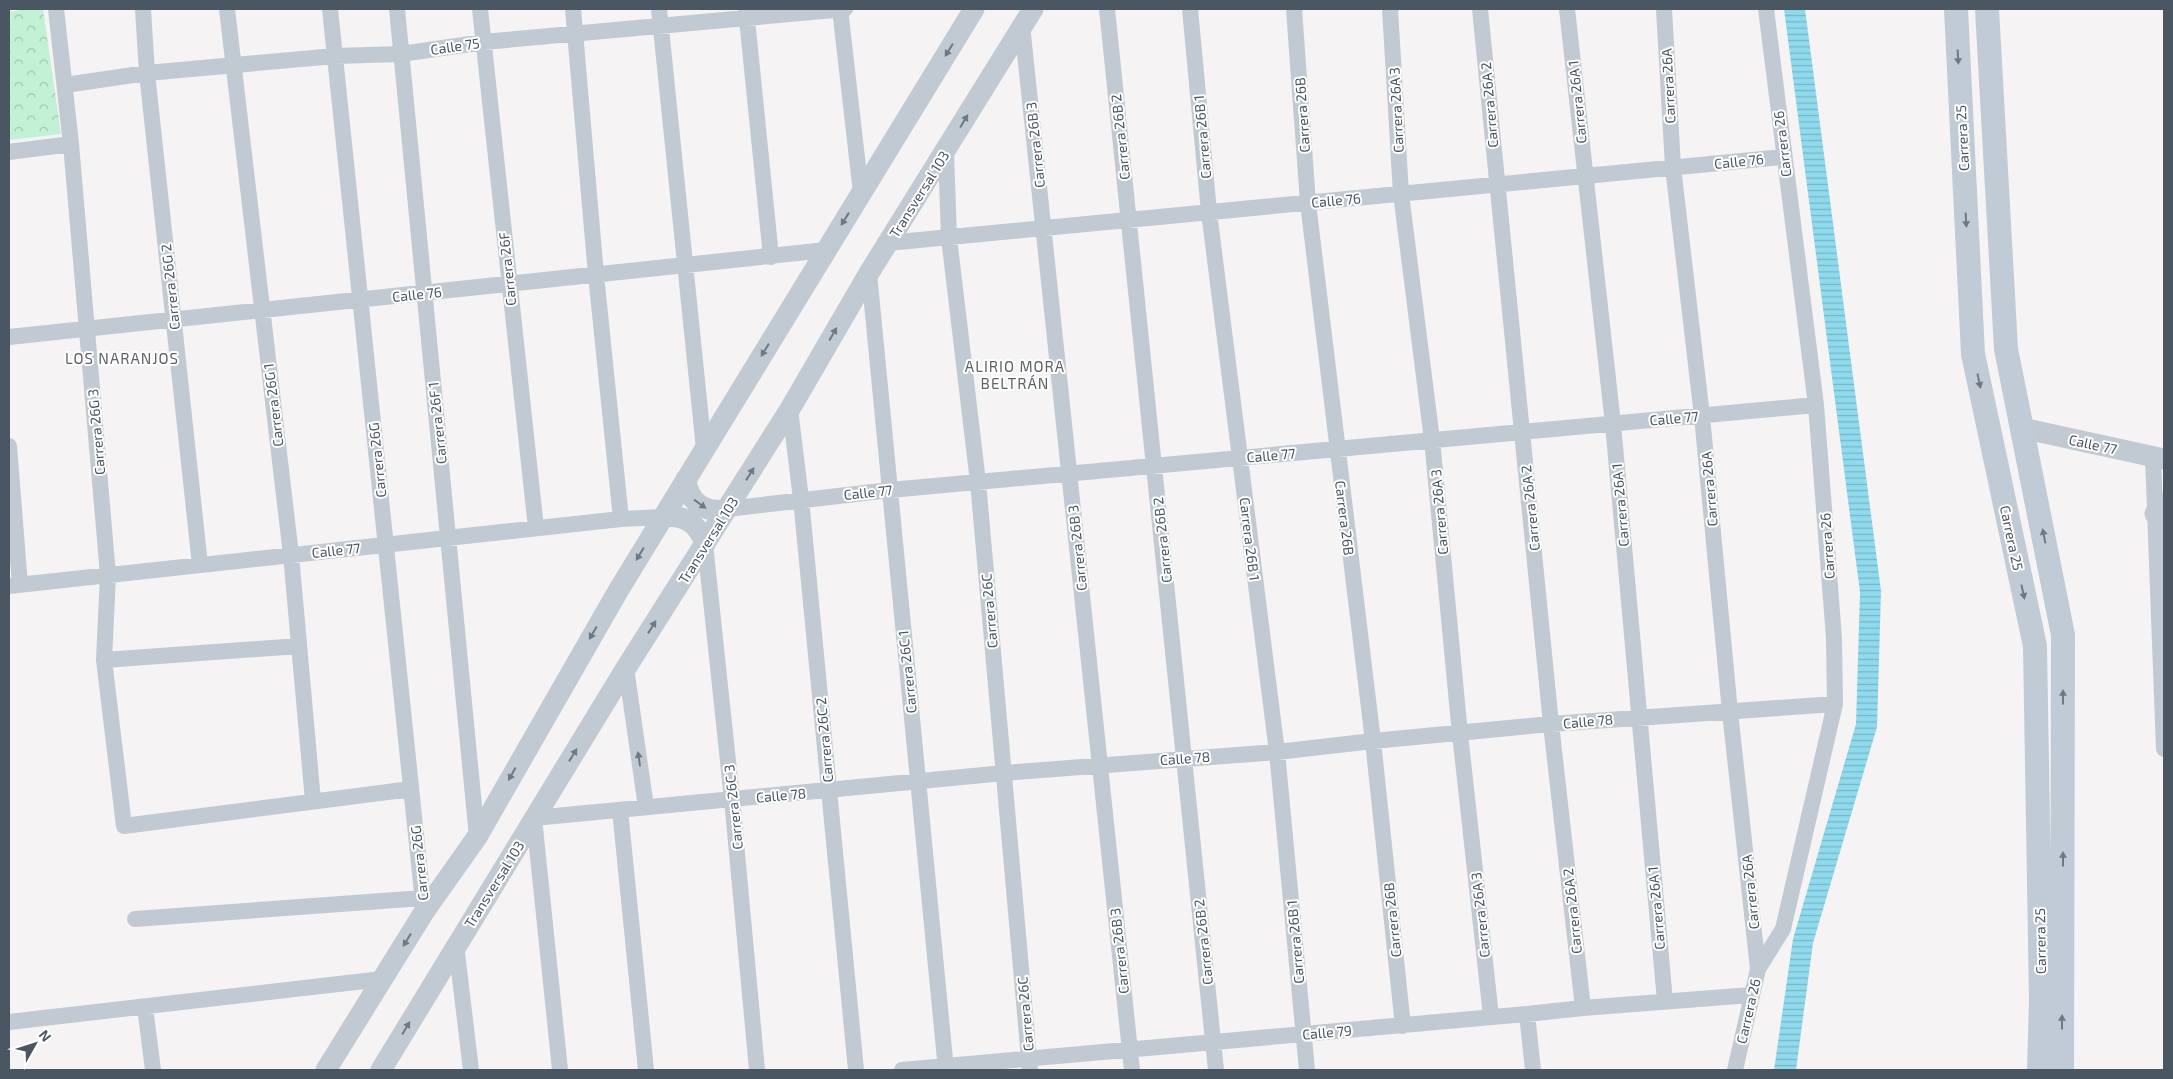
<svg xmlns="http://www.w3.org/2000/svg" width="2173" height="1079" font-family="'Exo 2',sans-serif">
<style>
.park{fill:url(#park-crowns)}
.water{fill:url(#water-rules)}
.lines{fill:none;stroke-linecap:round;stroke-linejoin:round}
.minor{stroke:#c1cad2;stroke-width:16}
.tertiary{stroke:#c1cad2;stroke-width:21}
.secondary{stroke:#c1cbd6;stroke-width:24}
.oneway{fill:#6e7983}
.oneway2{fill:#6e7984}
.labels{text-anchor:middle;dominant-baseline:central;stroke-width:4;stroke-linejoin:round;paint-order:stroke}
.street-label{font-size:14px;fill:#4a5661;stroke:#fff}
.neighbourhood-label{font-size:15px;letter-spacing:1px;fill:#5f6368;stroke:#fff}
</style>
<defs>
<pattern id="park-crowns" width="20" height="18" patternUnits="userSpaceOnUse" patternTransform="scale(1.25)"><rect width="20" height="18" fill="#c3f1d5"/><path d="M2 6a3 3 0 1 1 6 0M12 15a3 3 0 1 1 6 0" fill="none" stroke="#a0c6b0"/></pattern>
<pattern id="water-rules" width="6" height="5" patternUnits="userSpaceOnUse" patternTransform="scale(1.25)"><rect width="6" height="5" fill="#90daee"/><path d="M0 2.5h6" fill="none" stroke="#78b4c4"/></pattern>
</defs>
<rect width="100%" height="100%" fill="#f5f3f3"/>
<path class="park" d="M26 9H43L61 134 9 140V12Z"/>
<path class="water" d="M1784 9H1805L1881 591 1877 727 1813 943 1796 1070H1774L1793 939 1856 724 1860 592Z"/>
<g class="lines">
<path class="minor" d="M56 9 71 144 108 575 104 660 124 826 411 789
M143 9 147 73 200 565
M227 9 291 555 313 801
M330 9 424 912
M397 9 477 837
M480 9 536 528
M573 9 596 275 621 519
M659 9 704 449
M746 9 771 257
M840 9 861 193
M1107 9 1216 1070
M1190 9 1209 212 1277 752 1307 1070
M1294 9 1308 203 1373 741 1403 1026
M1390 9 1401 194 1432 440 1460 734 1491 1016
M1480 9 1551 724 1583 1008
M1567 9 1613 424 1665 1001
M1664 9 1673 167 1702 416 1730 712 1758 969
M1022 25 1132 1070
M65 85 147 73 335 56 401 54 484 42 845 9
M9 152 71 144
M946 152 949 238 978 482 1030 1070
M888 243 1783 157
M869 273 946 1070
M9 337 826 250
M790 409 801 499 856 1070
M9 446 20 585
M2153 457 2164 749
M727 509 890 490 1816 405
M705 544 732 799 757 1070
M9 586 621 519 663 517
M104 660 299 646
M626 668 646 807
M620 810 646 1070
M135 919 423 898
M456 945 471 1070
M145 1007 153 1070
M1527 1014 1533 1070
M9 1022 382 979
M560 1070 534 818 1004 773 1277 752 1373 741 1551 724 1835 704
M902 1070 1527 1014 1583 1008 1751 995
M1735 1070 1758 969 1783 929 1835 704 1834 638 1816 405 1766 9"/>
<path class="tertiary" d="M2022 428 2164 459
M686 479C688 502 705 514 727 509
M2155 514 2164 503
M663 517C684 514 698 523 705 544
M326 1070 424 912 477 837 618 591 974 9
M381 1070 626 668 790 409 869 273 1033 9"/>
<path class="secondary" d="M1956 9 1973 354 2035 646 2041 1000 2039 1070
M1987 9 2006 349 2063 635 2062 1070"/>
</g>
<defs><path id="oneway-solid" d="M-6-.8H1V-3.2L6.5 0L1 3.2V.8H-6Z" transform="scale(1.25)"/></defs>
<g class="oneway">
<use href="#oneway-solid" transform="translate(949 50) rotate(122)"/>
<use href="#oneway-solid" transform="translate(964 121) rotate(-59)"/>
<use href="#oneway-solid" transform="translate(845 219) rotate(122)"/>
<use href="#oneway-solid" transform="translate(833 334) rotate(-60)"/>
<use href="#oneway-solid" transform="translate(765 350) rotate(122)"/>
<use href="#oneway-solid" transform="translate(750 474) rotate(-58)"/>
<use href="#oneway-solid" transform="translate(700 504) rotate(36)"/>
<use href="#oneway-solid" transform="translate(640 554) rotate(121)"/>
<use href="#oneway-solid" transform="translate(652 627) rotate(-58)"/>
<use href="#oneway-solid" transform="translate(593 633) rotate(120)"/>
<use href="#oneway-solid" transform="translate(573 755) rotate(-58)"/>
<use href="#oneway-solid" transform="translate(639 759) rotate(-98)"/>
<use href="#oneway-solid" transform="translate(512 774) rotate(119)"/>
<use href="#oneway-solid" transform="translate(407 940) rotate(122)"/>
<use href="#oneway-solid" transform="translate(406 1028) rotate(-59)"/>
</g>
<g class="oneway2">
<use href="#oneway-solid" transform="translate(1958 57) rotate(87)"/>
<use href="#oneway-solid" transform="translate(1966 220) rotate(87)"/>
<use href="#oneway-solid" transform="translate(1979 381) rotate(78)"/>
<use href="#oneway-solid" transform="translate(2044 536) rotate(-101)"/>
<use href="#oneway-solid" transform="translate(2023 592) rotate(78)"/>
<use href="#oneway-solid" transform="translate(2063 697) rotate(-90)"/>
<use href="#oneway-solid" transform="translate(2063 859) rotate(-90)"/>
<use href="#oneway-solid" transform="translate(2062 1022) rotate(-90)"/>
</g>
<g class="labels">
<g class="street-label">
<text transform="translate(455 46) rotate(-8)">Calle 75</text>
<text transform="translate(1668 86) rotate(-93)">Carrera 26A</text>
<text transform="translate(1577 102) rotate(-96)">Carrera 26A 1</text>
<text transform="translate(1489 105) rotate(-95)">Carrera 26A 2</text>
<text transform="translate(1396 110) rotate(-93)">Carrera 26A 3</text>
<text transform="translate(1302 115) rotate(-94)">Carrera 26B</text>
<text transform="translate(1120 137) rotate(-96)">Carrera 26B 2</text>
<text transform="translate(1202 137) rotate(-95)">Carrera 26B 1</text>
<text transform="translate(1962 138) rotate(-93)">Carrera 25</text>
<text transform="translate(1782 144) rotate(-97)">Carrera 26</text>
<text transform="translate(1035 145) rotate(-96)">Carrera 26B 3</text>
<text transform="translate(1739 161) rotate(-6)">Calle 76</text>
<text transform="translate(919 194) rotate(-58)">Transversal 103</text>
<text transform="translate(1336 200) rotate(-5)">Calle 76</text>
<text transform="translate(507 269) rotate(-96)">Carrera 26F</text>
<text transform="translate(170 287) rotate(-96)">Carrera 26G 2</text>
<text transform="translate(417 294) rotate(-6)">Calle 76</text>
<text transform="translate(273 405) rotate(-97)">Carrera 26G 1</text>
<text transform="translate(1674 418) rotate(-5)">Calle 77</text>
<text transform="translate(437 423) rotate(-96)">Carrera 26F 1</text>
<text transform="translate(96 432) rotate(-95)">Carrera 26G 3</text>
<text transform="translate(2093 444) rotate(12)">Calle 77</text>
<text transform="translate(1271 455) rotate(-5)">Calle 77</text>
<text transform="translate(377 460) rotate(-96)">Carrera 26G</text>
<text transform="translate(1709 489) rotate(-95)">Carrera 26A</text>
<text transform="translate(868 492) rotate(-6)">Calle 77</text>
<text transform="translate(1620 505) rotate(-95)">Carrera 26A 1</text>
<text transform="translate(1530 508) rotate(-96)">Carrera 26A 2</text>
<text transform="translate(1439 512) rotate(-95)">Carrera 26A 3</text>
<text transform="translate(1345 518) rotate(83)">Carrera 26B</text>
<text transform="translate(2012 538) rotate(78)">Carrera 25</text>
<text transform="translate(1250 539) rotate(83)">Carrera 26B 1</text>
<text transform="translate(708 540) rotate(-58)">Transversal 103</text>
<text transform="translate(1162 540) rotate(-96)">Carrera 26B 2</text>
<text transform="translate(1827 546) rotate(-94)">Carrera 26</text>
<text transform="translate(1077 548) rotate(-96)">Carrera 26B 3</text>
<text transform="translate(336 550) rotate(-6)">Calle 77</text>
<text transform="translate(989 611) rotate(-95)">Carrera 26C</text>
<text transform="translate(907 672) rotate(-96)">Carrera 26C 1</text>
<text transform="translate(1588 721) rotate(-5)">Calle 78</text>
<text transform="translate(824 740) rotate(-95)">Carrera 26C 2</text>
<text transform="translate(1185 758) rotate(-4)">Calle 78</text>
<text transform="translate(781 795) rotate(-5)">Calle 78</text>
<text transform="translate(733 807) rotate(-96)">Carrera 26C 3</text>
<text transform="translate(419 863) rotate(-96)">Carrera 26G</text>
<text transform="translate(494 884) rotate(-58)">Transversal 103</text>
<text transform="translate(1750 892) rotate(-96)">Carrera 26A</text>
<text transform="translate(1656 908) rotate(-95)">Carrera 26A 1</text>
<text transform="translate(1572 911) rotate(-96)">Carrera 26A 2</text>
<text transform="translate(1480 915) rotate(-96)">Carrera 26A 3</text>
<text transform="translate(1392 920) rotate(-96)">Carrera 26B</text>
<text transform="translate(2040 941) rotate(-91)">Carrera 25</text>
<text transform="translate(1203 942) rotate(-96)">Carrera 26B 2</text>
<text transform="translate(1295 942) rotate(-95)">Carrera 26B 1</text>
<text transform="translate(1119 951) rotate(-96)">Carrera 26B 3</text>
<text transform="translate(1748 1011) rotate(-77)">Carrera 26</text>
<text transform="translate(1025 1014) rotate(-95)">Carrera 26C</text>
<text transform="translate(1327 1032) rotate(-5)">Calle 79</text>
</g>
<g class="neighbourhood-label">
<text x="122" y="358">LOS NARANJOS</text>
<text x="1015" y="366">ALIRIO MORA<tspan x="1015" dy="17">BELTRÁN</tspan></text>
</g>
</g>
<rect width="2173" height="1079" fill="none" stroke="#4a5661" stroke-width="20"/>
<g transform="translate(35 1044) rotate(51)" stroke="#ffffff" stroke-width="4" paint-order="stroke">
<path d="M0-4L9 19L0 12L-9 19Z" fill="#4a5661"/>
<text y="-8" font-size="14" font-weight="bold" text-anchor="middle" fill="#4a5661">N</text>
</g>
</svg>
